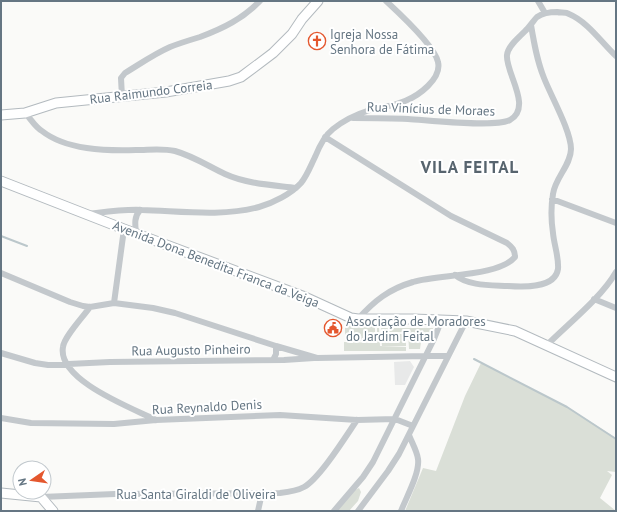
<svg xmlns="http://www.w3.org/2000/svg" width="617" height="512" font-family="'PT Sans',sans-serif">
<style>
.built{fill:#e8e9e9}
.green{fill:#dadfd7}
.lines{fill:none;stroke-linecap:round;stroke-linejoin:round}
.stream{stroke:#bbc7cb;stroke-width:2}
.secondary-casing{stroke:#b3babf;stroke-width:11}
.street{stroke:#c3c8cc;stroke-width:6}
.secondary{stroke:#fff;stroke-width:9}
.labels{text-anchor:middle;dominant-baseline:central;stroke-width:4;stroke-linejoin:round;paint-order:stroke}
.poi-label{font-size:13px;fill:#657683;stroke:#fff;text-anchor:start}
.street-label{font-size:13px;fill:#657683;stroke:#fff}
.district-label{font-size:17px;font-weight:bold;letter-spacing:1px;fill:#57646e;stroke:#fff}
</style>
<rect width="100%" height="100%" fill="#fafaf8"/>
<path class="built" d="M410 361 414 367 405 385H395L394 362Z"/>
<path class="green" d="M375 325V341H345V326Z
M377 328H379L380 346 406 347V351H344V342L377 343Z
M381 328H433L431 335 421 342 420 349H409L408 332H382Z
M381 334H406V346H382Z
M481 363 567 407 616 438V472L607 471 612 475 600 498 616 511H405L423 468 436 471 465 396Z
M359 488 361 492 358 501 349 511H335L351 492Z"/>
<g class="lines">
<path class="stream" d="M1 236 27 246
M474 359 567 407 616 439"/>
<defs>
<path id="secondary" d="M1 115 25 113 56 103 166 92 229 81 241 77 273 53 292 34 302 19 318 1
M1 181 124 229 305 297 351 318 358 319H413L466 321 515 331 616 377
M1 493 41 497 53 511"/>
</defs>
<use href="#secondary" class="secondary-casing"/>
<path class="street" d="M538 1 545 13
M122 97 121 78 125 73C140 64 154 54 170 47 180 43 190 40 200 37 224 28 242 19 260 1
M25 113C31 119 35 127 42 131 66 150 106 151 136 150 149 150 162 148 175 151 193 156 208 166 225 174 247 184 272 185 296 188
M353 118C371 118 389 118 408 119 427 120 495 128 510 120 533 107 505 72 507 55 508 45 521 36 527 29 531 25 534 20 537 17 543 13 550 12 557 12 561 13 566 12 569 14 588 22 601 42 616 56
M325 137 451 216 507 243C512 247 515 250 515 257 498 277 438 274 413 282 389 289 374 301 358 319
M552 199 616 223
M88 214C105 212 124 209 142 210 180 211 222 217 259 207 273 203 291 194 301 183 307 176 311 165 315 157 319 147 324 136 333 129 343 121 357 114 370 110 382 107 394 106 405 101 418 96 442 79 438 62 435 46 399 13 386 1
M136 233C135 224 134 217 140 210
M1 273 70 302 83 306 90 307 114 303 153 308 175 313 276 346 317 358 426 356H447
M455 275C468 286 491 285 508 286 522 287 555 289 558 269 559 257 554 245 553 233 551 220 551 206 553 194 555 178 571 165 571 149 571 131 551 96 544 78 537 61 534 43 531 25
M594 299 616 308
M114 303 124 229
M90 307C83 317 64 337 63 347 57 380 132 408 156 420
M547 345C568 324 602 297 616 272
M1 353 35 363 48 365 110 362 284 360 314 358
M273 360 276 354V346
M1 418 31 423 114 424 156 420 280 415 357 420 395 419 413 426
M41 497 115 494 280 493C289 492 297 491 304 487 320 478 346 436 357 420
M258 511 262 493
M334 511 363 477 373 462 434 339 442 319
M358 511 388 471 399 454 466 321
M401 511C406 498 420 473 418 459 417 451 412 443 409 435"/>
<use href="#secondary" class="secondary"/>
</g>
<defs>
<symbol id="church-ring" viewBox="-11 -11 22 22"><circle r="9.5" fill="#fff" stroke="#e4572e" stroke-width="1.5"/><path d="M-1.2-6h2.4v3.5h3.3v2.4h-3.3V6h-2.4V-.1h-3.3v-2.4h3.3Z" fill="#e4572e"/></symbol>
<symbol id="civic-ring" viewBox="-11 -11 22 22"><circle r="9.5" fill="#fff" stroke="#e4572e" stroke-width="1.5"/><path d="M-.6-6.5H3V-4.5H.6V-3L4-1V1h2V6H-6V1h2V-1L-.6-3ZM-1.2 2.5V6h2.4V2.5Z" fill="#e4572e"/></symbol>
</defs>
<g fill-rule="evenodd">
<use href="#church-ring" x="307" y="31" width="20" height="20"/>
<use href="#civic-ring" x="323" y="318" width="20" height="20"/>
</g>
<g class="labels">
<g class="poi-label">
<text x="330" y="34">Igreja Nossa<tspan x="330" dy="15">Senhora de Fátima</tspan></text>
<text x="346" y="321">Associação de Moradores<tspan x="346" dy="15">do Jardim Feital</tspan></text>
</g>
<g class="street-label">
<text transform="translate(151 92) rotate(-7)">Rua Raimundo Correia</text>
<text transform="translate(431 109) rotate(2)">Rua Vinícius de Moraes</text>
<text transform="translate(216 264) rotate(21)">Avenida Dona Benedita Franca da Veiga</text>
<text transform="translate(191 350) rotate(-1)">Rua Augusto Pinheiro</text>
<text transform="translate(207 407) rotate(-3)">Rua Reynaldo Denis</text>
<text x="196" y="494">Rua Santa Giraldi de Oliveira</text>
</g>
<g class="district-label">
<text x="470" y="167">VILA FEITAL</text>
</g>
</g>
<rect width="617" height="512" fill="none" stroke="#657683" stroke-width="4"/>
<g transform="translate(32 480) rotate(257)"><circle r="19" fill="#ffffff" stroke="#c1c8cd"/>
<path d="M0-3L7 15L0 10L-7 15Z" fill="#e4572e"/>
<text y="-6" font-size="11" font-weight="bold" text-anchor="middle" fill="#657683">N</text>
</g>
</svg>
